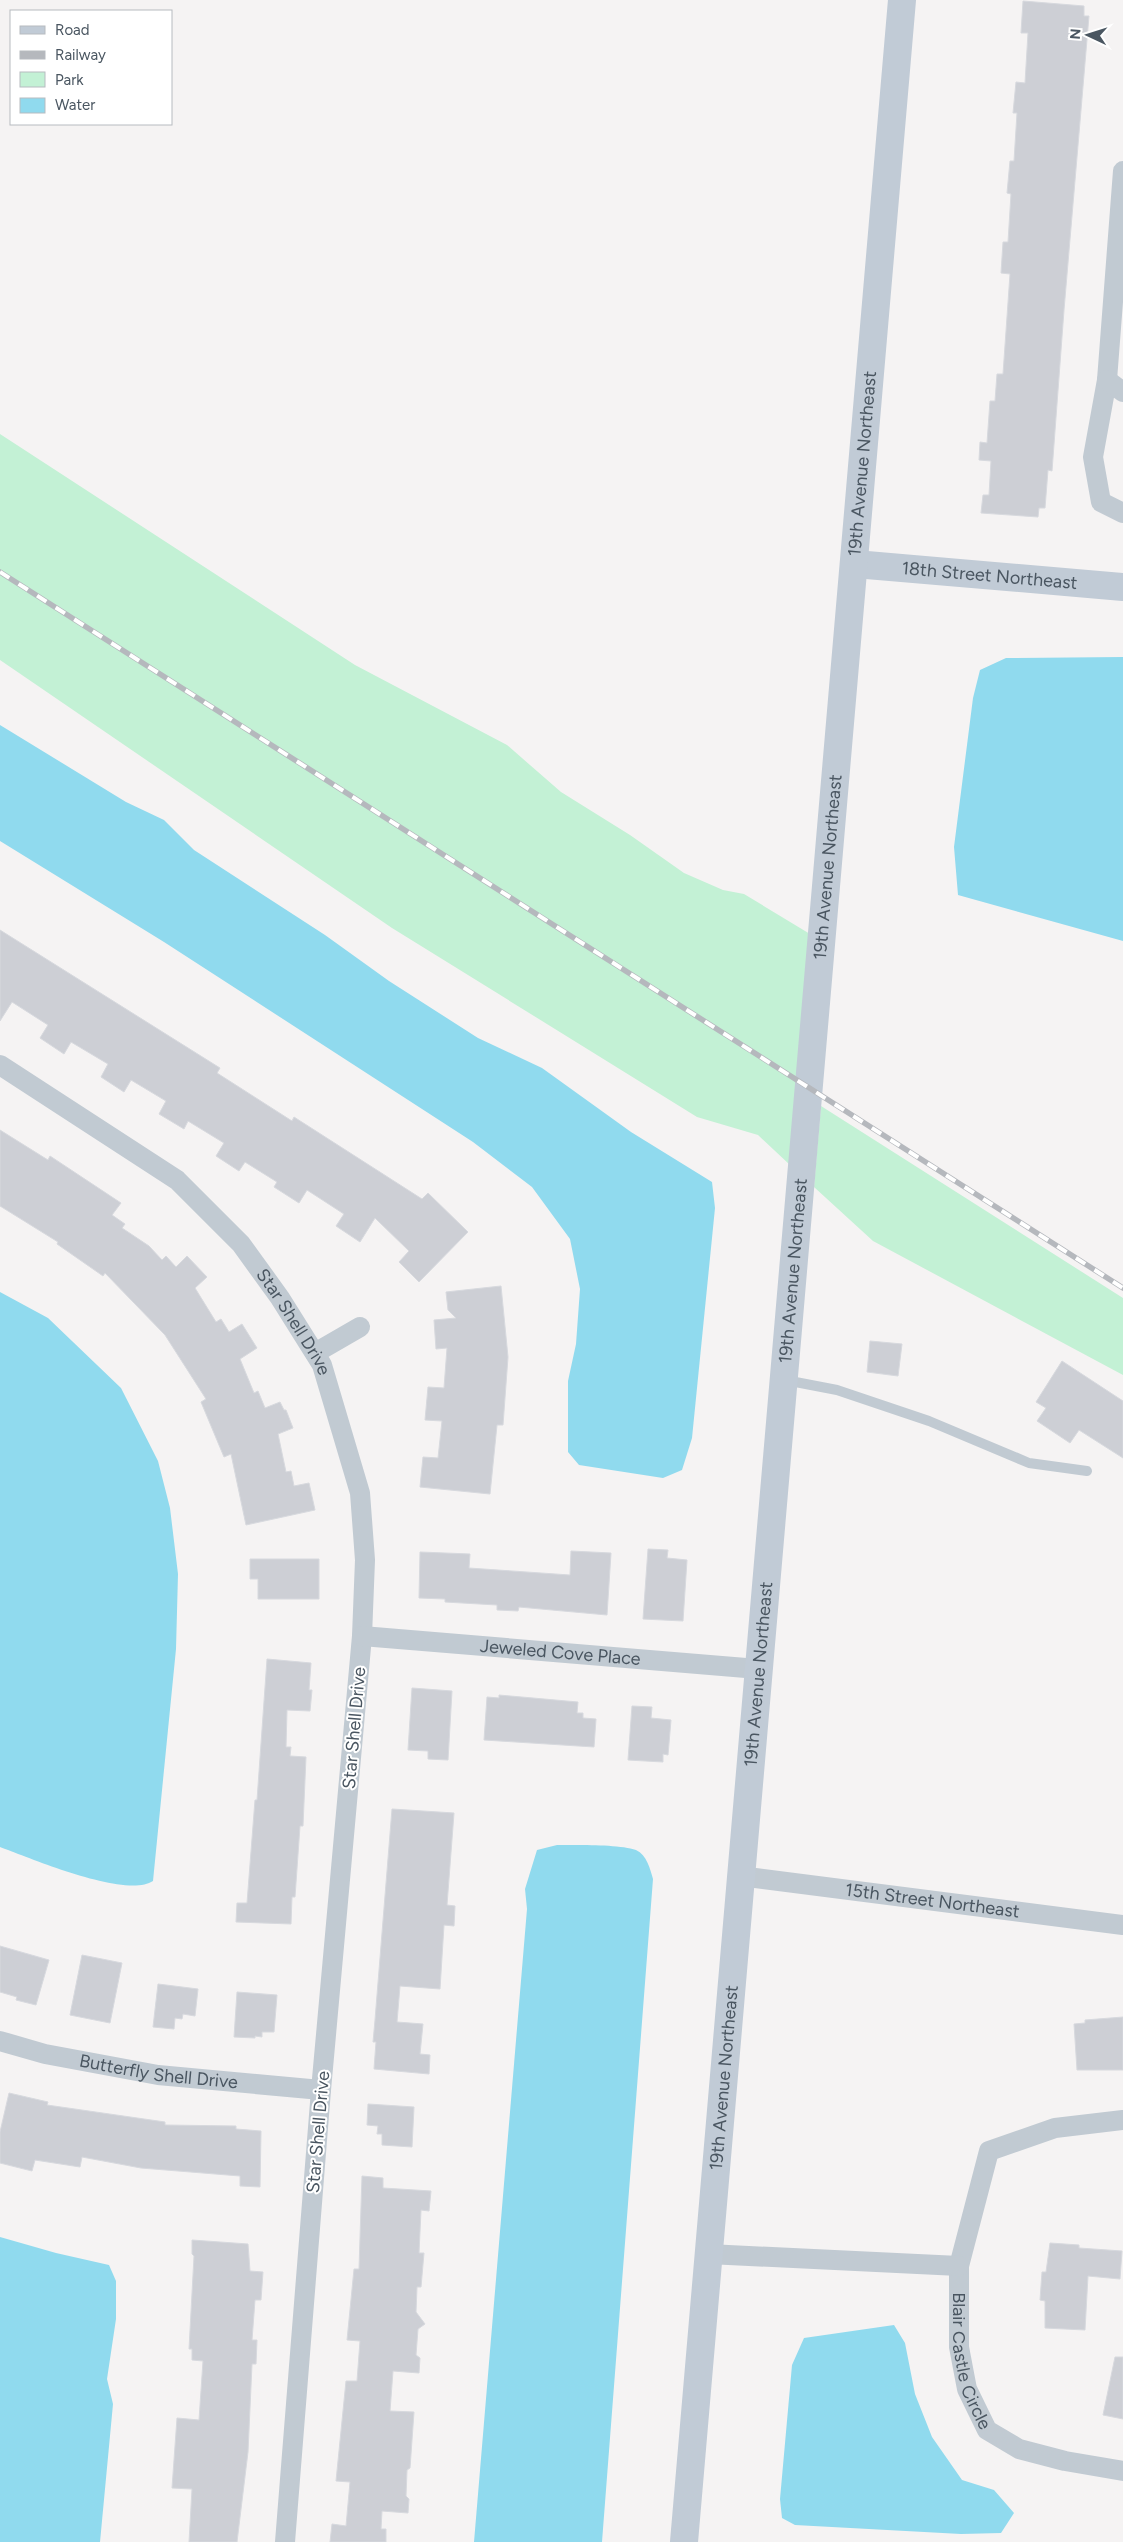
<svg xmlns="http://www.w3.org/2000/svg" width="1123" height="2542" font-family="Figtree,sans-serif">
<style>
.green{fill:#c3f1d5}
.water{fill:#90daee}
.building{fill:#cdcfd5;stroke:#d7d9de}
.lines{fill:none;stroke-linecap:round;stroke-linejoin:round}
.lane{stroke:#c1cad2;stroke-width:10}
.street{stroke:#c1cad2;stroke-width:20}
.secondary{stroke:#c1cbd6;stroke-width:28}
.rail-casing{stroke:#b5b8bd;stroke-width:5.5}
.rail{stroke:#fff;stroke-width:4;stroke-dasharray:11;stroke-linecap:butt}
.labels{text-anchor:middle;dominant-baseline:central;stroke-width:4;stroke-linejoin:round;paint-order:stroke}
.street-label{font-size:18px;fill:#4a5661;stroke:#fff}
</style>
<rect width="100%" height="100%" fill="#f5f3f3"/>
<path class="green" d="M0 434 355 665 507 745 561 792 630 835 684 873 723 890 744 894 810 934 790 1165 758 1135 697 1117 392 928 0 660Z
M821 1106 1123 1298V1375L873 1241 814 1187Z"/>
<path class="water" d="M1123 657V941L958 895 954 847 973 698 980 670 1006 658Z
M0 725 126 802 164 820 194 850 325 935 389 981 478 1038 542 1068 631 1132 712 1182 715 1208 692 1438 682 1470 663 1478 579 1465 568 1452V1381L576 1344 580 1289 570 1239 532 1187 473 1142 164 942 0 841Z
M0 1292 48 1318 121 1388 158 1461 170 1508 178 1574 176 1649 153 1881C126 1899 30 1858 0 1847Z
M557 1845C576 1845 619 1844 636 1850 647 1855 650 1869 653 1879L602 2542H474L527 1909 525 1889 537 1850Z
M0 2237 56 2253 109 2265 116 2281V2319L107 2379 113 2404 100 2542H0Z
M894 2325 905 2343 915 2394 932 2437 962 2480 994 2490 1014 2513 1001 2533 961 2534 795 2525 782 2518 780 2499 792 2365 804 2338Z"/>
<path class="building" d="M1023 1 1084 6V16H1089L1064 310 1052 471 1048 470 1045 508H1039L1038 517 981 513 983 495H989L991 461 979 460 980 442 987 443 990 401H995L997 374H1003L1010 274 1001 273 1003 242H1008L1011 194 1007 193 1010 161H1014L1017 113H1013L1016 82 1025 83 1028 33H1021Z
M0 930 220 1068 217 1073 292 1121 294 1117 422 1199 428 1193 468 1232 419 1282 399 1262 409 1251 375 1218 360 1242 336 1226 344 1214 307 1190 299 1203 274 1187 277 1182 245 1162 239 1171 216 1156 224 1143 188 1121 184 1129 159 1114 166 1101 131 1080 124 1092 101 1077 108 1064 71 1042 64 1054 40 1038 48 1025 12 1002 0 1021Z
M0 1130 48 1160 50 1156 121 1203 112 1215 125 1224 122 1228 149 1246 162 1260 166 1256 176 1267 187 1256 207 1277 195 1288 216 1322 221 1319 229 1332 242 1324 257 1348 240 1359 254 1393 258 1391 265 1408 280 1402 284 1410H286L293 1428 278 1434 286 1472 291 1471 294 1486 309 1483 315 1510 246 1525 231 1454 224 1457 201 1402 206 1399 165 1335 105 1273 103 1276 57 1244 58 1242 0 1206Z
M501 1286 508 1357 503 1425H497L490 1494 420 1487 423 1457 438 1458 442 1421 425 1420 428 1387 444 1388 447 1348 436 1349 434 1320 456 1318 448 1310 446 1292Z
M870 1341 902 1344 898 1376 867 1372Z
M1062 1361 1123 1401V1458L1079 1430 1070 1443 1037 1421 1046 1408 1036 1402Z
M648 1549 668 1550 667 1558 687 1560 683 1621 643 1619Z
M571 1551 611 1553 607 1615 519 1607 518 1611 497 1610V1605L445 1602V1599L419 1598 420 1552 470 1554 469 1568 570 1575Z
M250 1559H319V1599H258V1579H250Z
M267 1659 311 1663 309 1690H312L310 1711 287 1710 286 1747H291L290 1756 306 1757 303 1826H300L295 1897H292L291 1924 236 1922 237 1903H247L255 1800H257Z
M412 1688 452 1691 448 1760 428 1759V1751L408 1750Z
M499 1695 578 1702 577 1713H583V1718L596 1719 594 1747 484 1740 487 1697 499 1698Z
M632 1706 652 1707 651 1718 671 1720 668 1755 663 1754V1762L628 1760Z
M392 1809 454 1813 447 1905 455 1906 454 1926 444 1925 440 1989 400 1986 397 2022 423 2024 420 2054 430 2055 429 2074 374 2069 376 2042H373L375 2020Z
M0 1946 49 1960 36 2005 16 2000 17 1997 0 1992Z
M82 1955 122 1963 110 2023 70 2015Z
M158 1984 198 1989 195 2016 183 2014 182 2019 175 2018 174 2029 153 2027Z
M237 1992 277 1995 274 2032H262V2037L255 2036V2038L234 2037Z
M1123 2017V2070H1077L1074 2024 1085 2023V2020Z
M9 2093 48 2102 47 2105 165 2122V2125L236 2126V2129L261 2131 260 2187 240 2186V2176L141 2168 82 2157 80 2167 35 2160 32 2171 0 2163V2132Z
M368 2104 414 2107 412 2147 382 2145V2134H377L378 2126 367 2125Z
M362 2176 383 2178V2188L431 2191 429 2211 421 2210 419 2253H424L421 2287H417L416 2312 425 2324 418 2329 416 2355 420 2358 419 2373 393 2371 390 2411 414 2412 410 2468 407 2470 406 2496 409 2499 408 2513 382 2511 381 2529H386V2542H330L332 2524 346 2526 350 2482 336 2481 346 2381H357L360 2341 347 2340 354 2269H359Z
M192 2240 248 2244 250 2271 263 2272 261 2300H255L252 2340H257L256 2364H252L248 2452 237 2542H189L192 2489 172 2488 177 2418 199 2420 203 2361 192 2360V2349H189L194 2256 192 2254Z
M1050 2243 1079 2245V2248L1122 2251 1120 2279 1088 2276 1085 2330 1045 2328V2301L1040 2300 1042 2272H1046Z
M1115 2357H1123V2419L1103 2415Z"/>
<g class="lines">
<path class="lane" d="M785 1380 837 1390 929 1421 1029 1463 1087 1471"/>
<g class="street">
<path d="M1123 171 1107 380 1093 457 1101 502 1123 513"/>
<path d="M1107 380 1123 392"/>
<path id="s1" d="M0 1065 177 1180 241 1244 280 1298 322 1365 360 1493 365 1560 362 1636 321 2090 285 2542"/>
<path d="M315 1353 360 1327"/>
<path id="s2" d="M362 1636 758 1669"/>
<path id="s3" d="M740 1876 1123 1925"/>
<path id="s4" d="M0 2041 45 2054 158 2075 321 2090"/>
<path id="s5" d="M1123 2120 1055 2128 989 2151 959 2266V2347L967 2389 987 2430 1019 2449 1065 2461 1123 2471"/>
<path d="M708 2254 959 2266"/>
</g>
<g class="secondary">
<path id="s6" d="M855 564 1123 587"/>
<path id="s7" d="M684 2542 902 0"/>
</g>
<defs>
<path id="rail" d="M0 572 1123 1288"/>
</defs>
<use href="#rail" class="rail-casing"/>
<use href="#rail" class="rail"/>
</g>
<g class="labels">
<g class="street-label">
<text stroke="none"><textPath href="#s7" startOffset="2086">19th Avenue Northeast</textPath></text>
<text stroke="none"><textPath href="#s6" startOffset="135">18th Street Northeast</textPath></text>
<text stroke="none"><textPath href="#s7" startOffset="1681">19th Avenue Northeast</textPath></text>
<text stroke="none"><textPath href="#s7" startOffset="1276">19th Avenue Northeast</textPath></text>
<text stroke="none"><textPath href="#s1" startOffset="396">Star Shell Drive</textPath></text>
<text stroke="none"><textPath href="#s2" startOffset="199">Jeweled Cove Place</textPath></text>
<text stroke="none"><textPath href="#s7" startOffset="871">19th Avenue Northeast</textPath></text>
<text transform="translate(354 1728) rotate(-85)">Star Shell Drive</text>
<text stroke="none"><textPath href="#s3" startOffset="194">15th Street Northeast</textPath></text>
<text stroke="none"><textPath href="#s4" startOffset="162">Butterfly Shell Drive</textPath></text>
<text stroke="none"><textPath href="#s7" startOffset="466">19th Avenue Northeast</textPath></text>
<text transform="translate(318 2132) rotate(-85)">Star Shell Drive</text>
<text stroke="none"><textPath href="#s5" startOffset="354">Blair Castle Circle</textPath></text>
</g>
</g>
<rect x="10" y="10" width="162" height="115" fill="#ffffff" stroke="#b7bbc0"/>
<rect x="20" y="26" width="25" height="8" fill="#c1cbd6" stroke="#b7bbc0"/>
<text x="55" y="35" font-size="15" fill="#4a5661">Road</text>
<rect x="20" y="51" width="25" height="8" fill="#b5b8bd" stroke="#b7bbc0"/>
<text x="55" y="60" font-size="15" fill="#4a5661">Railway</text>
<rect x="20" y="72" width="25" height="15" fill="#c3f1d5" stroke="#b7bbc0"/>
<text x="55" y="85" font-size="15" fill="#4a5661">Park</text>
<rect x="20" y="98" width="25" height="15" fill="#90daee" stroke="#b7bbc0"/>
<text x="55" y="110" font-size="15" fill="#4a5661">Water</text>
<g transform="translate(1088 35) rotate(274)" stroke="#ffffff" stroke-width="4" paint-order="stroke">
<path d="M0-4L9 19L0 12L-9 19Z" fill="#4a5661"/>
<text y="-8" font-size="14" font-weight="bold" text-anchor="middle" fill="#4a5661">N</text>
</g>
</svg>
